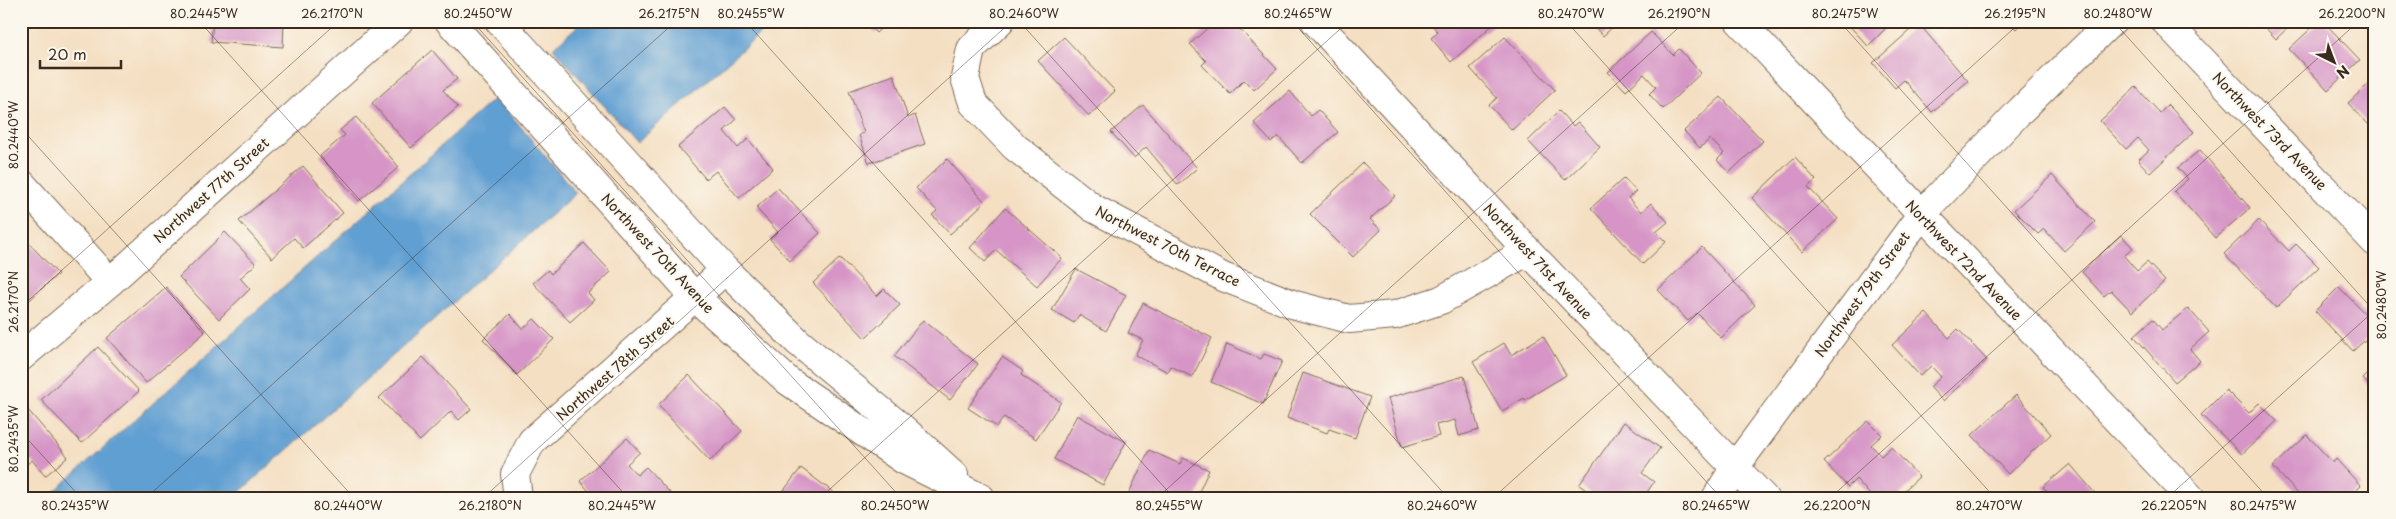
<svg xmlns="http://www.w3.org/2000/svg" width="2396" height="519" font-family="'Playpen Sans',sans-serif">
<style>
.water{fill:#619fd2;stroke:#4e6478}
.building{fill:#d695c6}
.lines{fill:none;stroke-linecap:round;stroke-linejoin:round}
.minor-casing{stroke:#7c6957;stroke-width:30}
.minor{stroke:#fff;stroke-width:28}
.ticks{fill:none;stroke:#3b2a1e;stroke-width:1;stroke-opacity:0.45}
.labels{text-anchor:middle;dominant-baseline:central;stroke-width:4;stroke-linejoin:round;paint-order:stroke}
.street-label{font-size:14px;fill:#3b2a1e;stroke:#fbf7ec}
.neatline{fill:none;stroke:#3b2a1e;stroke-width:2}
.ticks-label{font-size:12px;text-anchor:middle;fill:#3b2a1e}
</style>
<rect width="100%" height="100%" fill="#fbf7ec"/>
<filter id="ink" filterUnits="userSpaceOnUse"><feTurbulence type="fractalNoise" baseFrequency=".02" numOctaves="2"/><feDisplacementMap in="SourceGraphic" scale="10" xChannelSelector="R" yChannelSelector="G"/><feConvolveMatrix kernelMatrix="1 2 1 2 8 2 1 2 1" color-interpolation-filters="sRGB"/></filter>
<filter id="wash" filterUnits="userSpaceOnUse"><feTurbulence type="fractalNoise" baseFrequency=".0096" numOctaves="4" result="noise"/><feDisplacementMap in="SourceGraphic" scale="20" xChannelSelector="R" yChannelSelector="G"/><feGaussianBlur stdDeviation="1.12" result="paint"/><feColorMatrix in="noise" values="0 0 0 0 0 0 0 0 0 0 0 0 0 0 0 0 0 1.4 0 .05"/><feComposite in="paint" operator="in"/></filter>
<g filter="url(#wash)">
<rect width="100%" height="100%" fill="#f4dfc2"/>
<path class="water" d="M583 21H774L637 143 553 48Z
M496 97 576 193 233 498H47Z"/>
<g id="blocks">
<path class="building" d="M213 21H284L283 47 211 42Z
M865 21H889L876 33Z
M1215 21H1232L1277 69 1254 90 1244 80 1230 94 1202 65 1206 61 1190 44Z
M1428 21H1497L1451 62 1431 38 1438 32Z
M1593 21H1619L1603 36 1591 23Z
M1845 21H1893L1868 46Z
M2009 21H2025L2016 29Z
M2259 21H2295L2276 39Z
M2319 21H2323L2360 60 2328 90 2289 49Z
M1918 23 1968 81 1932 112 1904 80 1895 88 1873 63Z
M1651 32 1673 55 1679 49 1701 73 1663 109 1649 94 1656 87 1644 74 1626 91 1608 72Z
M1064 37 1115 91 1089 116 1038 61Z
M1505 37 1555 90 1512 130 1489 105 1497 98 1470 68Z
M432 50 457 79 443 90 458 107 411 148 372 103Z
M894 75 908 118 915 115 925 144 869 163 859 135 864 133 849 91Z
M2375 78V122L2370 126 2348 103Z
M2136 87 2160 113 2168 105 2194 132 2150 173 2138 160 2149 150 2138 138 2126 149 2100 121Z
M1290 91 1311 116 1318 110 1338 132 1302 163 1278 136 1271 142 1254 123Z
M1721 97 1763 141 1729 173 1717 160 1724 153 1710 139 1700 148 1684 131Z
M1143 105 1197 168 1178 185 1146 147 1134 158 1111 132Z
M725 107 736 120 724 131 738 148 748 139 773 168 739 198 716 171 706 179 678 147Z
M1559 111 1573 126 1578 122 1600 147 1565 180 1528 141Z
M356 117 399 167 359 201 320 156 345 135 340 130Z
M2200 150 2250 208 2215 238 2174 191 2188 179 2178 168Z
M1795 157 1816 180 1808 187 1838 219 1802 252 1752 198Z
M947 159 985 202 950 234 932 215 937 211 916 188Z
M1363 163 1395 196 1370 219 1381 230 1353 257 1310 214Z
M303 166 343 213 303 248 294 238 272 258 239 221Z
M2052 175 2095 222 2064 251 2044 229 2038 234 2014 210Z
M1624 178 1636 191 1628 198 1641 212 1651 203 1668 222 1656 232 1666 242 1643 264 1591 208Z
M778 188 820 233 790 261 770 239 778 232 756 208Z
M1005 208 1062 258 1037 286 996 250 985 262 970 248Z
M2259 220 2289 251 2296 244 2319 267 2276 308 2224 254Z
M225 232 256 264 240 278 250 289 219 319 179 277Z
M21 235 58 274 21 308Z
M2121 235 2133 248 2124 256 2137 271 2147 262 2165 281 2132 312 2111 290 2104 296 2082 272Z
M584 243 611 272 588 293 594 300 570 322 533 283 548 270 551 274Z
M1702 247 1755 305 1721 338 1697 313 1688 321 1658 290Z
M840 258 877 296 884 289 900 305 865 338 813 283Z
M1076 269 1126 295 1106 331 1079 315 1074 323 1052 310Z
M166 287 205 332 146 383 107 338Z
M2339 287 2375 324V331L2353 351 2315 311Z
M1143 303 1212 338 1192 377 1171 366 1168 372 1135 355 1143 340 1128 333Z
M2188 308 2209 332 2190 349 2200 361 2175 382 2134 336 2153 319 2162 330Z
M1926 313 1949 338 1958 329 1987 360 1943 401 1930 387 1941 377 1931 366 1920 376 1892 345Z
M510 314 523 329 534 319 554 339 517 375 483 339Z
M923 320 978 364 950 400 894 356Z
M1543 336 1566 375 1525 400 1524 398 1502 411 1473 362 1504 343 1511 355Z
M1227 344 1261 359 1264 354 1282 361 1263 404 1211 382Z
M98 347 139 391 82 443 41 400Z
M423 357 471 409 459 420 451 411 420 441 379 398Z
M1002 357 1023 371 1021 375 1061 402 1036 439 1004 417 997 427 968 408Z
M2375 367V392L2363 379Z
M1303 373 1370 397 1355 438 1329 429 1327 433 1287 418Z
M689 375 742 431 710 461 658 405Z
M1464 376 1479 430 1459 436 1455 420 1436 425 1439 436 1402 447 1388 398Z
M2226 390 2249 413 2259 403 2277 421 2242 454 2201 415Z
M2016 395 2051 434 2008 474 1972 435Z
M28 410 68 457 45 476 32 460 21 469V416Z
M1077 415 1126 442 1103 485 1054 459Z
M1868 421 1882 435 1871 445 1881 456 1891 447 1919 477 1896 498H1873L1856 479 1848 487 1824 462Z
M1624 422 1660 448 1642 473 1654 482 1643 498H1598L1579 485Z
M2307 435 2333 463 2336 459 2361 486 2348 498H2302L2273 467Z
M627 438 640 452 627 464 637 475 646 467 672 495 670 498H595L580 481Z
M1149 450 1180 464 1183 458 1209 470 1196 498H1135L1128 495Z
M2070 464 2099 498H2053L2043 487Z
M801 468 841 498H778Z"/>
</g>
</g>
<g filter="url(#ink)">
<use href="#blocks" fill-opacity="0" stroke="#7c6957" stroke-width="1"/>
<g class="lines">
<defs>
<path id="minor" d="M449 21 695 297 788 381 904 460 981 498
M499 21 725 270 798 342 902 428 954 475
M1000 21 971 49 965 78 973 103 1015 147 1093 208 1223 277 1295 305 1349 319 1395 315 1441 300 1528 251
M1315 21 1528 251 1764 498
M1739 21 2191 498
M2165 21 2375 242
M21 183 110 282
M21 357 110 282 399 21
M518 498 515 474 532 441 725 270
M1716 498 1735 467 1921 215 2021 110 2112 21"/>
</defs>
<use href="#minor" class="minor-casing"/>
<use href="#minor" class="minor"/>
</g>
</g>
<path class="ticks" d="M199 21 628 498M472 21 901 498M745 21 1174 498M1019 21 1448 498M1292 21 1721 498M1566 21 1995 498M1839 21 2268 498M2113 21 2375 312M21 128 354 498M21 307 339 21M21 432 81 498M146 498 676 21M483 498 1012 21M820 498 1349 21M1157 498 1686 21M1493 498 2022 21M1830 498 2359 21M2167 498 2375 310"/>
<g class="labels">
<g class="street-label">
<text transform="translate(2270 131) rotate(46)">Northwest 73rd Avenue</text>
<text transform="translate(211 190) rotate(-42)">Northwest 77th Street</text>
<text transform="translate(1168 246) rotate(27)">Northwest 70th Terrace</text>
<text transform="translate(658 253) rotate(47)">Northwest 70th Avenue</text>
<text transform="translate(1964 260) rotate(46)">Northwest 72nd Avenue</text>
<text transform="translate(1538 261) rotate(47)">Northwest 71st Avenue</text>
<text transform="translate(1862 294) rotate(-54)">Northwest 79th Street</text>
<text transform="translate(615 368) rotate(-41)">Northwest 78th Street</text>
</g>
</g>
<rect width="2396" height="519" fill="none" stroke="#fbf7ec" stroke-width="55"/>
<g transform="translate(2334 62) rotate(138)" stroke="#fbf7ec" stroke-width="4" paint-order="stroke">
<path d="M0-4L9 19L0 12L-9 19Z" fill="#3b2a1e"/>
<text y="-8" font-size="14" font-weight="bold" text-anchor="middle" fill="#3b2a1e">N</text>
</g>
<path d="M40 60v8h81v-8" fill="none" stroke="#3b2a1e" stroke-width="2.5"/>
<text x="48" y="60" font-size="15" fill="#3b2a1e" stroke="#fbf7ec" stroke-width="4" paint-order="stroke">20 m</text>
<rect x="28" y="28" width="2340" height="464" class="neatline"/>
<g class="ticks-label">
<text x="204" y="18">80.2445°W</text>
<text x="332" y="18">26.2170°N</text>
<text x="478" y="18">80.2450°W</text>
<text x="669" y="18">26.2175°N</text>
<text x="751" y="18">80.2455°W</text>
<text x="1024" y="18">80.2460°W</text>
<text x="1298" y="18">80.2465°W</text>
<text x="1571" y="18">80.2470°W</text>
<text x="1679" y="18">26.2190°N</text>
<text x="1845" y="18">80.2475°W</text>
<text x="2015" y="18">26.2195°N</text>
<text x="2118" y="18">80.2480°W</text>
<text x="2352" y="18">26.2200°N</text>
<text transform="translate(14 135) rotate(-90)" y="4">80.2440°W</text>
<text transform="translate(14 302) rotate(-90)" y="4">26.2170°N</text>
<text transform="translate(2382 305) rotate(-90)" y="4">80.2480°W</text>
<text transform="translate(14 439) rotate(-90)" y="4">80.2435°W</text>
<text x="75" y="510">80.2435°W</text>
<text x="348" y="510">80.2440°W</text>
<text x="490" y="510">26.2180°N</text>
<text x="622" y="510">80.2445°W</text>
<text x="895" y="510">80.2450°W</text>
<text x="1169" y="510">80.2455°W</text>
<text x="1442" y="510">80.2460°W</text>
<text x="1716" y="510">80.2465°W</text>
<text x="1837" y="510">26.2200°N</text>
<text x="1989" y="510">80.2470°W</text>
<text x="2174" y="510">26.2205°N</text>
<text x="2263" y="510">80.2475°W</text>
</g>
</svg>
